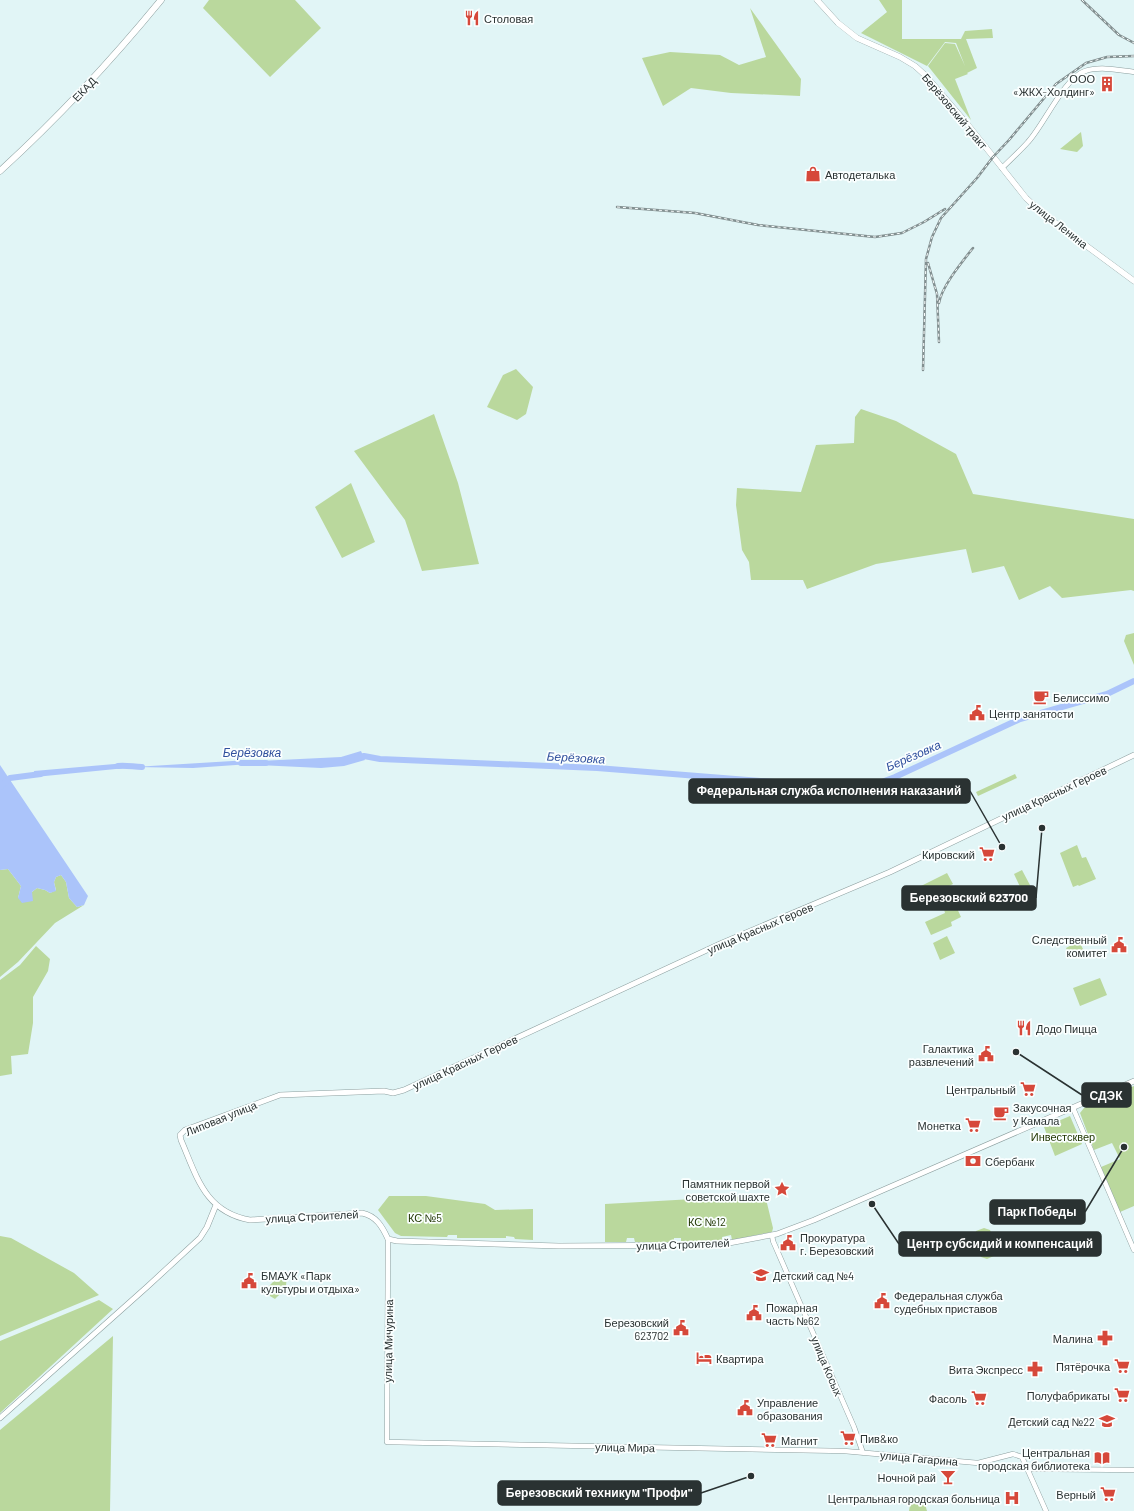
<svg xmlns="http://www.w3.org/2000/svg" width="1134" height="1511" font-family="Barlow,sans-serif">
<style>
.green{fill:#bad89d}
.water{fill:#abc4fa}
.lines{fill:none;stroke-linecap:round;stroke-linejoin:round}
.river{stroke:#abc4fa;stroke-width:6}
.tertiary-casing{stroke:#8c9f9f;stroke-width:5.5}
.secondary-casing{stroke:#8c9f9f;stroke-width:6}
.primary-casing{stroke:#8c9f9f;stroke-width:6}
.trunk-casing{stroke:#8c9f9f;stroke-width:7}
.tertiary{stroke:#fff;stroke-width:4.5}
.secondary{stroke:#fff;stroke-width:5}
.primary{stroke:#fff;stroke-width:5.5}
.trunk{stroke:#fff;stroke-width:6}
.rail-casing{stroke:#828f90;stroke-width:2.5}
.rail{stroke:#fbffff;stroke-width:1;stroke-dasharray:3;stroke-linecap:butt}
.labels{text-anchor:middle;dominant-baseline:central;stroke-width:3.5;stroke-linejoin:round;paint-order:stroke}
.poi-label{font-size:11px;fill:#2a3232;stroke:#fbffff;text-anchor:end}
.street-label{font-size:11px;fill:#2a3232;stroke:#fbffff}
.park-label{font-size:11px;fill:#243906;stroke:#fbffff}
.water-label{font-size:12px;font-style:italic;fill:#31519e;stroke:#fbffff}
.leader{fill:none;stroke:#2a3232;stroke-width:1.5}
.callout-dot{fill:#2a3232;stroke:#fbffff;stroke-width:1.5}
.callout{fill:#2a3232;stroke:#2a3232;stroke-width:1.5}
.callout-label{font-size:12px;text-anchor:middle;font-weight:bold;fill:#fff}
</style>
<rect width="100%" height="100%" fill="#e1f5f6"/>
<path class="green" d="M209 0H295L321 28 270 77 203 8Z
M879 0H902V39H961L965 31 992 29 993 38 966 39 977 68 967 73 968 74 955 79 971 120 928 66 945 43 955 44 965 66 956 43 945 42 927 66 861 33 887 12Z
M750 8 801 79 800 96 731 93 691 88 663 106 642 58 670 52 720 55 739 65 766 57Z
M1081 132 1083 146 1077 152 1060 149Z
M516 369 533 387 526 414 517 420 487 407 503 375Z
M861 409 896 421 956 454 973 494 1134 519V591L1131 590 1062 598 1050 586 1019 600 1004 566 972 573 966 549 876 564 807 589 803 580H751L749 562 742 550 736 505 737 488 801 492 816 445 854 443 855 417Z
M434 414 458 483 479 564 422 571 405 520 354 451Z
M351 483 375 542 342 558 315 507Z
M1134 633V665L1124 641 1126 635Z
M1015 774 1017 778 978 796 976 792Z
M1077 845 1082 858 1086 857 1096 879 1079 886 1078 885 1073 887 1060 853Z
M8 869 21 886 18 898 32 892 37 888 45 890 50 893 56 890 54 882 56 877 61 875 66 882 69 898 77 907 84 905 55 923 18 962 0 977V870Z
M1022 870 1031 887 1022 891 1014 874Z
M947 873 953 884 923 899 917 888Z
M955 904 961 917 951 922 952 926 931 935 925 922 945 913 944 909Z
M947 936 955 953 940 960 933 943Z
M1079 941 1084 951 1070 957 1066 948Z
M36 946 50 959 48 971 33 997V1023L28 1054 11 1056 12 1074 0 1076V980L20 965Z
M1100 978 1107 995 1080 1006 1073 988Z
M1134 1086V1206L1120 1212 1101 1167 1120 1159 1112 1143 1094 1150 1080 1113 1084 1108Z
M1070 1116 1082 1144 1055 1156 1044 1127Z
M765 1195 773 1228 772 1232 732 1240 731 1235 722 1237V1242H681V1238H674V1242H635L634 1238H627L626 1242H605V1204Z
M389 1196H426L485 1204 495 1210 533 1209V1240L515 1239 514 1237 506 1236V1238H457V1235H448L447 1237 401 1236 395 1233 378 1210Z
M984 1228 990 1230 998 1249 996 1255 987 1259 981 1257 974 1239 976 1231Z
M0 1236 11 1238 74 1273 99 1295 0 1336Z
M278 1277 286 1279C288 1289 281 1293 275 1299L270 1296 265 1290Z
M99 1300 113 1309 0 1413V1341Z
M113 1336 110 1511H0V1430Z
M889 1497 929 1499 930 1502 925 1504 927 1511H909L910 1505 891 1501Z"/>
<path class="water" d="M361 751 365 760 344 766 321 768 258 765 259 761 341 757Z
M249 760 250 764 193 768 134 767Z
M126 763V768L35 777 34 771Z
M0 765 88 896 84 905 77 907 69 898 66 882 61 875 56 877 54 882 56 891 50 893 45 890 37 888 32 892 33 901 22 903 18 898 21 886 8 869 0 870Z"/>
<g class="lines">
<path class="river" d="M357 758 364 756 380 759 597 768 863 789 895 777 1020 719 1107 694 1134 681
M241 763H266
M118 766C126 765 134 767 142 767
M0 787 10 778 41 774"/>
<defs>
<path id="tertiary" d="M1002 168C1011 159 1020 151 1028 142 1044 125 1064 78 1085 71 1100 66 1119 70 1134 72
M1073 1108 1134 1250
M772 1235 773 1241 854 1427 863 1453
M388 1239 387 1442 844 1451 978 1463 1013 1454 1022 1457 1046 1511
M1026 1467 1032 1469 1134 1470"/>
<path id="secondary" d="M1134 755 890 872 722 943 404 1090 393 1093 384 1091 280 1095 185 1130 180 1135 181 1140C197 1177 205 1212 250 1220L362 1213C376 1216 382 1226 388 1239L397 1241 559 1246 712 1245 729 1243 777 1234 814 1220 1134 1081
M0 1418 148 1286 200 1238 207 1227 216 1205"/>
<path id="primary" d="M817 0 838 23 857 38 900 57 915 66 925 75 968 125 1026 198 1042 213 1134 281"/>
<path id="trunk" d="M0 171C58 118 111 61 161 0"/>
</defs>
<use href="#tertiary" class="tertiary-casing"/>
<use href="#secondary" class="secondary-casing"/>
<use href="#primary" class="primary-casing"/>
<use href="#trunk" class="trunk-casing"/>
<use href="#tertiary" class="tertiary"/>
<use href="#secondary" class="secondary"/>
<use href="#primary" class="primary"/>
<use href="#trunk" class="trunk"/>
<defs>
<path id="rail" d="M1082 0 1119 35 1134 43
M617 207 695 213 758 225 875 237 902 233 924 222 945 209
M928 263 937 294 939 342
M939 303C942 286 962 262 973 248
M923 370 926 259 932 237 941 218 977 178 993 157 1009 140 1056 84 1086 63 1107 57 1134 56"/>
</defs>
<use href="#rail" class="rail-casing"/>
<use href="#rail" class="rail"/>
</g>
<defs>
<symbol id="restaurant-bare" viewBox="-9 -9 18 18"><path d="M-5-6h1v4h1v-4h1v4h1v-4h1v5L-1.5 .5V6h-2V.5L-5-1ZM5-6V6H3V1.5H1.5Q1.5-4 5-6Z" fill="#d6483a" stroke="#fbffff" stroke-width="2.5" paint-order="stroke"/></symbol>
<symbol id="building-bare" viewBox="-9 -9 18 18"><path d="M-4-6H4V6H1V3H-1V6H-4ZM-2.5-4.3h1.7v1.8h-1.7ZM.8-4.3h1.7v1.8H.8ZM-2.5-1h1.7V.8h-1.7ZM.8-1h1.7V.8H.8Z" fill="#d6483a" stroke="#fbffff" stroke-width="2.5" paint-order="stroke"/></symbol>
<symbol id="shop-bare" viewBox="-9 -9 18 18"><path d="M-5-2.5h2.3a2.7 3.5 0 0 1 5.4 0H5L5.5 6h-11ZM-1.5-2.5h3a1.5 2.3 0 0 0-3 0Z" fill="#d6483a" stroke="#fbffff" stroke-width="2.5" paint-order="stroke"/></symbol>
<symbol id="cafe-bare" viewBox="-9 -9 18 18"><path d="M-5.5-4.5H6V0H3Q3 3.5 0 3.5H-2.5Q-5.5 3.5-5.5 0ZM3-3.2v2h1.7v-2ZM-6 4.5H4V6H-6Z" fill="#d6483a" stroke="#fbffff" stroke-width="2.5" paint-order="stroke"/></symbol>
<symbol id="civic-bare" viewBox="-9 -9 18 18"><path d="M-.6-6.5H3V-4.5H.6V-3L4-1V1h2V6H-6V1h2V-1L-.6-3ZM-1.2 2.5V6h2.4V2.5Z" fill="#d6483a" stroke="#fbffff" stroke-width="2.5" paint-order="stroke"/></symbol>
<symbol id="supermarket-bare" viewBox="-9 -9 18 18"><path d="M-6-5.5h2.5l.6 2H6L4.5 2H-2.5L-4.4-4H-6ZM-1.5 3.2a1.3 1.3 0 1 0 .1 0ZM3 3.2a1.3 1.3 0 1 0 .1 0Z" fill="#d6483a" stroke="#fbffff" stroke-width="2.5" paint-order="stroke"/></symbol>
<symbol id="bank-bare" viewBox="-9 -9 18 18"><path d="M-6-4H6V4H-6ZM0-2.3a2.3 2.3 0 1 0 0 4.6a2.3 2.3 0 1 0 0-4.6Z" fill="#d6483a" stroke="#fbffff" stroke-width="2.5" paint-order="stroke"/></symbol>
<symbol id="sight-bare" viewBox="-9 -9 18 18"><path d="M0-6L1.8-2.2L6-1.7L2.9 1.2L3.7 5.4L0 3.3L-3.7 5.4L-2.9 1.2L-6-1.7L-1.8-2.2Z" fill="#d6483a" stroke="#fbffff" stroke-width="2.5" paint-order="stroke"/></symbol>
<symbol id="school-bare" viewBox="-9 -9 18 18"><path d="M0-5L7-2L0 1L-7-2ZM-4 1L0 2.5L4 1V4Q0 6-4 4Z" fill="#d6483a" stroke="#fbffff" stroke-width="2.5" paint-order="stroke"/></symbol>
<symbol id="pharmacy-bare" viewBox="-9 -9 18 18"><path d="M-2-6h4v4h4v4h-4v4h-4v-4h-4v-4h4Z" fill="#d6483a" stroke="#fbffff" stroke-width="2.5" paint-order="stroke"/></symbol>
<symbol id="hotel-bare" viewBox="-9 -9 18 18"><path d="M-6-4.5h1.5V1H6V5H4.5V3h-9V5H-6ZM-4 0a1.8 1.8 0 1 1 3.6 0ZM.5 0V-2.5h3Q6-2.5 6 0Z" fill="#d6483a" stroke="#fbffff" stroke-width="2.5" paint-order="stroke"/></symbol>
<symbol id="library-bare" viewBox="-9 -9 18 18"><path d="M-6-4Q-3-5.5-.7-3.5V5Q-3 3-6 4ZM6-4Q3-5.5 .7-3.5V5Q3 3 6 4Z" fill="#d6483a" stroke="#fbffff" stroke-width="2.5" paint-order="stroke"/></symbol>
<symbol id="bar-bare" viewBox="-9 -9 18 18"><path d="M-6-5H6L.8 .8V4.5H3.5V6h-7V4.5H-.8V.8Z" fill="#d6483a" stroke="#fbffff" stroke-width="2.5" paint-order="stroke"/></symbol>
<symbol id="hospital-bare" viewBox="-9 -9 18 18"><path d="M-5-5h3v3.5h4V-5h3V5h-3V1.5h-4V5h-3Z" fill="#d6483a" stroke="#fbffff" stroke-width="2.5" paint-order="stroke"/></symbol>
</defs>
<g fill-rule="evenodd">
<use href="#restaurant-bare" x="461" y="7" width="22" height="22"/>
<use href="#building-bare" x="1096" y="73" width="22" height="22"/>
<use href="#shop-bare" x="802" y="163" width="22" height="22"/>
<use href="#cafe-bare" x="1030" y="686" width="22" height="22"/>
<use href="#civic-bare" x="966" y="702" width="22" height="22"/>
<use href="#supermarket-bare" x="976" y="843" width="22" height="22"/>
<use href="#civic-bare" x="1108" y="934" width="22" height="22"/>
<use href="#restaurant-bare" x="1013" y="1017" width="22" height="22"/>
<use href="#civic-bare" x="975" y="1043" width="22" height="22"/>
<use href="#supermarket-bare" x="1017" y="1078" width="22" height="22"/>
<use href="#cafe-bare" x="990" y="1102" width="22" height="22"/>
<use href="#supermarket-bare" x="962" y="1114" width="22" height="22"/>
<use href="#bank-bare" x="962" y="1150" width="22" height="22"/>
<use href="#sight-bare" x="771" y="1178" width="22" height="22"/>
<use href="#civic-bare" x="777" y="1232" width="22" height="22"/>
<use href="#school-bare" x="750" y="1264" width="22" height="22"/>
<use href="#civic-bare" x="238" y="1270" width="22" height="22"/>
<use href="#civic-bare" x="871" y="1290" width="22" height="22"/>
<use href="#civic-bare" x="743" y="1302" width="22" height="22"/>
<use href="#civic-bare" x="670" y="1317" width="22" height="22"/>
<use href="#pharmacy-bare" x="1094" y="1327" width="22" height="22"/>
<use href="#hotel-bare" x="693" y="1347" width="22" height="22"/>
<use href="#supermarket-bare" x="1111" y="1355" width="22" height="22"/>
<use href="#pharmacy-bare" x="1024" y="1358" width="22" height="22"/>
<use href="#supermarket-bare" x="1111" y="1384" width="22" height="22"/>
<use href="#supermarket-bare" x="968" y="1387" width="22" height="22"/>
<use href="#civic-bare" x="734" y="1397" width="22" height="22"/>
<use href="#school-bare" x="1096" y="1410" width="22" height="22"/>
<use href="#supermarket-bare" x="837" y="1427" width="22" height="22"/>
<use href="#supermarket-bare" x="758" y="1429" width="22" height="22"/>
<use href="#library-bare" x="1091" y="1447" width="22" height="22"/>
<use href="#bar-bare" x="937" y="1466" width="22" height="22"/>
<use href="#supermarket-bare" x="1097" y="1483" width="22" height="22"/>
<use href="#hospital-bare" x="1001" y="1487" width="22" height="22"/>
</g>
<g class="labels">
<g class="poi-label">
<text x="484" y="18" text-anchor="start">Столовая</text>
<text x="1095" y="78">ООО<tspan x="1095" dy="13">«ЖКХ-Холдинг»</tspan></text>
<text x="825" y="174" text-anchor="start">Автодеталька</text>
<text x="1053" y="697" text-anchor="start">Белиссимо</text>
<text x="989" y="713" text-anchor="start">Центр занятости</text>
<text x="975" y="854">Кировский</text>
<text x="1107" y="939">Следственный<tspan x="1107" dy="13">комитет</tspan></text>
<text x="1036" y="1028" text-anchor="start">Додо Пицца</text>
<text x="974" y="1048">Галактика<tspan x="974" dy="13">развлечений</tspan></text>
<text x="1016" y="1089">Центральный</text>
<text x="1013" y="1107" text-anchor="start">Закусочная<tspan x="1013" dy="13">у Камала</tspan></text>
<text x="961" y="1125">Монетка</text>
<text x="985" y="1161" text-anchor="start">Сбербанк</text>
<text x="770" y="1183">Памятник первой<tspan x="770" dy="13">советской шахте</tspan></text>
<text x="800" y="1237" text-anchor="start">Прокуратура<tspan x="800" dy="13">г. Березовский</tspan></text>
<text x="261" y="1275" text-anchor="start">БМАУК «Парк<tspan x="261" dy="13">культуры и отдыха»</tspan></text>
<text x="773" y="1275" text-anchor="start">Детский сад №4</text>
<text x="894" y="1295" text-anchor="start">Федеральная служба<tspan x="894" dy="13">судебных приставов</tspan></text>
<text x="766" y="1307" text-anchor="start">Пожарная<tspan x="766" dy="13">часть №62</tspan></text>
<text x="669" y="1322">Березовский<tspan x="669" dy="13">623702</tspan></text>
<text x="1093" y="1338">Малина</text>
<text x="716" y="1358" text-anchor="start">Квартира</text>
<text x="1110" y="1366">Пятёрочка</text>
<text x="1023" y="1369">Вита Экспресс</text>
<text x="1110" y="1395">Полуфабрикаты</text>
<text x="967" y="1398">Фасоль</text>
<text x="757" y="1402" text-anchor="start">Управление<tspan x="757" dy="13">образования</tspan></text>
<text x="1095" y="1421">Детский сад №22</text>
<text x="860" y="1438" text-anchor="start">Пив&amp;ко</text>
<text x="781" y="1440" text-anchor="start">Магнит</text>
<text x="1090" y="1452">Центральная<tspan x="1090" dy="13">городская библиотека</tspan></text>
<text x="936" y="1477">Ночной рай</text>
<text x="1096" y="1494">Верный</text>
<text x="1000" y="1498">Центральная городская больница</text>
</g>
<g class="street-label">
<text transform="translate(84 89) rotate(-46)">ЕКАД</text>
<text transform="translate(955 111) rotate(50)">Берёзовский тракт</text>
<text transform="translate(1059 224) rotate(38)">улица Ленина</text>
<text transform="translate(1054 793) rotate(-25)">улица Красных Героев</text>
<text transform="translate(760 928) rotate(-23)">улица Красных Героев</text>
<text transform="translate(465 1062) rotate(-25)">улица Красных Героев</text>
<text transform="translate(221 1118) rotate(-22)">Липовая улица</text>
<text transform="translate(312 1216) rotate(-3)">улица Строителей</text>
<text transform="translate(683 1244) rotate(-2)">улица Строителей</text>
<text transform="translate(388 1341) rotate(-89)">улица Мичурина</text>
<text transform="translate(827 1366) rotate(67)">улица Косых</text>
<text transform="translate(625 1447) rotate(1)">улица Мира</text>
<text transform="translate(919 1458) rotate(5)">улица Гагарина</text>
</g>
<g class="park-label">
<text x="1063" y="1136">Инвестсквер</text>
<text x="425" y="1217">КС №5</text>
<text x="707" y="1221">КС №12</text>
</g>
<g class="water-label">
<text x="252" y="752">Берёзовка</text>
<text transform="translate(913 755) rotate(-24)">Берёзовка</text>
<text transform="translate(576 757) rotate(3)">Берёзовка</text>
</g>
</g>
<path class="leader" d="M1002 847L970 791M1042 828L1036 898M1016 1052L1082 1095M1124 1147L1085 1212M872 1204L899 1244M751 1476L701 1493"/>
<g class="callout-dot">
<circle cx="1002" cy="847" r="4"/>
<circle cx="1042" cy="828" r="4"/>
<circle cx="1016" cy="1052" r="4"/>
<circle cx="1124" cy="1147" r="4"/>
<circle cx="872" cy="1204" r="4"/>
<circle cx="751" cy="1476" r="4"/>
</g>
<g class="callout">
<rect x="689" y="779" width="281" height="24" rx="4"/>
<rect x="902" y="886" width="134" height="24" rx="4"/>
<rect x="1082" y="1083" width="49" height="24" rx="4"/>
<rect x="990" y="1200" width="95" height="24" rx="4"/>
<rect x="899" y="1232" width="202" height="24" rx="4"/>
<rect x="498" y="1481" width="203" height="24" rx="4"/>
</g>
<g class="callout-label">
<text x="829" y="795">Федеральная служба исполнения наказаний</text>
<text x="969" y="902">Березовский 623700</text>
<text x="1106" y="1100">СДЭК</text>
<text x="1037" y="1216">Парк Победы</text>
<text x="1000" y="1248">Центр субсидий и компенсаций</text>
<text x="599" y="1497">Березовский техникум "Профи"</text>
</g>
</svg>
